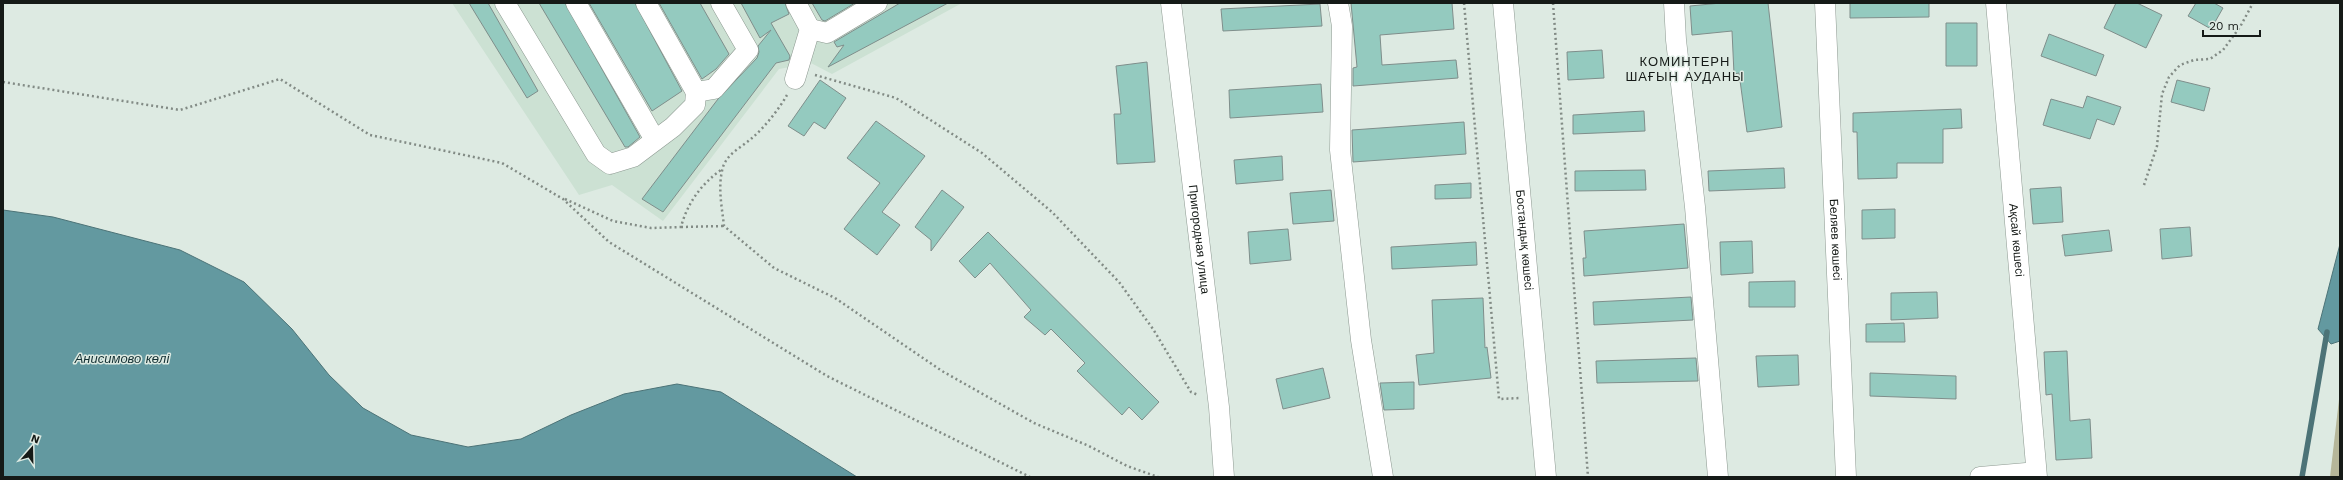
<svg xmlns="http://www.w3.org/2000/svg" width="2343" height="480" font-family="'Work Sans',sans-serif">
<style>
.built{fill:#cce1d3}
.green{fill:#b5b699}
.water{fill:#6399a0;stroke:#4c7377}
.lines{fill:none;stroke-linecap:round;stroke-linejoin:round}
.stream{stroke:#4c7377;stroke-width:5.5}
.building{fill:#94cabf;stroke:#7f8e8b}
.minor-casing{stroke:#8d9991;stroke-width:21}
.path{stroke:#828b85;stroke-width:2.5;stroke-dasharray:2 3;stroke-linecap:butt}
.minor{stroke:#fff;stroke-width:20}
.labels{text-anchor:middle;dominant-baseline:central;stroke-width:3;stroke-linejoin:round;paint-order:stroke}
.street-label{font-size:12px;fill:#151a17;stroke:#ddeae2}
.neighbourhood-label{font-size:13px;letter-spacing:1px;fill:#151a17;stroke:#ddeae2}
.water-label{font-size:13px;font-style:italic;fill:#133033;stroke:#ddeae2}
</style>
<rect width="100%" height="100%" fill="#ddeae2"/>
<path class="built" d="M452 3H962L832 74 811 63 779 69 663 221 612 185 579 195Z"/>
<path class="green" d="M2340 391V477H2330Z"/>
<path class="water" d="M3 210 53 217 180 250 244 282 292 329 329 375 363 408 411 435 468 447 521 439 571 415 624 394 677 384 721 392 857 477H3Z
M2340 244V341L2331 344 2318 329Z"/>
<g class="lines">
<path class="stream" d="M2302 477 2327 332"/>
</g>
<path class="building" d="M469 3H488L538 91 527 98Z
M539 3H565L640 137 628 147H625Z
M589 3H635L682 91 652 111Z
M659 3H700L729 54 716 69 702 79Z
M741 3H785L789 14 771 23 790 56 789 60 776 63 663 212 642 199 718 99 757 58 759 52 758 46 771 30 760 38Z
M812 3H855L825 21 822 20Z
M900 3H948L828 67 844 45 837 47 834 42Z
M1351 3H1452L1454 29 1380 35 1382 65 1456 60 1458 78 1353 86V68L1357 67Z
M1721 3H1768L1782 127 1747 132 1739 73 1734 74 1732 31 1692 35 1690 6Z
M1850 3H1929V17L1850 18Z
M2116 3H2137L2162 15 2146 48 2104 28Z
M2196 3H2214L2223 8 2211 29 2188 16Z
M1320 4 1322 26 1223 31 1221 9Z
M1946 23H1977V66H1946Z
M2049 34 2104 55 2096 76 2041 56Z
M1602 50 1604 78 1568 80 1567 52Z
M1147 62 1155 162 1117 164 1114 114H1121L1116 66Z
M820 80 846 98 825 129 814 122 804 136 788 126Z
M2177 80 2210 88 2204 111 2171 102Z
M1321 84 1323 112 1230 118 1229 90Z
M2087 96 2121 107 2114 125 2097 119 2090 139 2043 125 2051 99 2083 108Z
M1961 109 1962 128 1943 129V163H1897V178L1858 179 1857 132H1853V113Z
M1644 111 1645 131 1573 134V115Z
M876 121 925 156 882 212 900 225 877 255 844 229 880 183 847 158Z
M1464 122 1466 154 1353 162 1352 130Z
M1282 156 1283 180 1236 184 1234 160Z
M1784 168 1785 188 1709 191 1708 171Z
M1645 170 1646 190 1575 191V171Z
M1471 183V198L1435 199V185Z
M2061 187 2063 222 2033 224 2030 189Z
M942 190 964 207 931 251V240L915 227Z
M1331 190 1334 221 1293 224 1290 193Z
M1895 209V238L1862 239V210Z
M1684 224 1688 268 1584 276 1583 258H1586L1584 231Z
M2190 227 2192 256 2162 259 2160 229Z
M1288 229 1291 260 1250 264 1248 232Z
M2109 230 2112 251 2065 256 2062 235Z
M988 232 1159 402 1142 420 1129 407 1122 415 1077 371 1085 363 1051 329 1045 335 1024 317 1031 310 990 263 975 278 959 261Z
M1752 241 1753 273 1721 275 1720 242Z
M1476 242 1477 265 1392 269 1391 247Z
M1795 281V307H1749V282Z
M1937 292 1938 318 1891 320V293Z
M1691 297 1693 320 1594 325 1593 302Z
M1483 298 1485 348 1487 347 1491 378 1419 385 1416 355 1434 353 1432 300Z
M1904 323 1905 342H1866V324Z
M2067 351 2070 421 2090 419 2092 458 2056 460 2052 394 2046 395 2044 352Z
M1798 355 1799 385 1758 387 1756 356Z
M1696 358 1698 381 1597 383 1596 361Z
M1323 368 1330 398 1283 409 1276 379Z
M1870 373 1956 376V399L1870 396Z
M1414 382V409L1384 410 1380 383Z"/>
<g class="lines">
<defs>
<g id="minor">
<path d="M505 3 596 154 610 164 633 157 673 127 695 105 696 92 714 89 748 50 721 3"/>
<path d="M576 3 655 140"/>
<path d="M646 3 696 92"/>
<path id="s1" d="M1171 3 1219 407 1224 477"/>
<path d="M1338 3 1342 26 1340 150 1361 340 1383 477"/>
<path id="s2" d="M1503 3 1546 477"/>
<path d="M1674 3 1676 40 1695 207 1718 477"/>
<path id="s3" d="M1825 3 1846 477"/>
<path id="s4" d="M1996 3 2037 477"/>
<path d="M810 29 827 33 877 3"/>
<path d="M795 79 810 29 796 3"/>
<path d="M1980 477 2036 472"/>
</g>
</defs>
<use href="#minor" class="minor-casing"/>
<path class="path" d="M1464 3 1499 399 1520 398
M1553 3 1588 477
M815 75 896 98 982 153 1052 212 1119 282 1153 329 1191 392 1198 395
M3 82 180 110 280 79 370 135 502 163 563 199 609 242 827 376 1030 477
M787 95C779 109 765 127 752 138 741 148 725 154 722 171 718 189 722 208 724 226L774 268 835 298 942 371 1034 423 1089 446 1127 466 1158 477
M2144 185 2157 146 2162 94 2169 77 2180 65 2194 60 2210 59 2223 50 2240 27 2253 3
M565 199 613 221 651 228 681 227C687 204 701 184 721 170
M681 227 724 226"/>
<use href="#minor" class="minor"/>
</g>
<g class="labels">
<g class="street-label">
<text stroke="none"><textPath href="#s1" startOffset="238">Пригородная улица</textPath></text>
<text stroke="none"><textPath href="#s2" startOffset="238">Бостандық көшесі</textPath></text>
<text stroke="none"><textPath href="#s3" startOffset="237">Беляев көшесі</textPath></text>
<text stroke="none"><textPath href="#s4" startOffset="238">Ақсай көшесі</textPath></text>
</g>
<g class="neighbourhood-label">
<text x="1685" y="61">КОМИНТЕРН<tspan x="1685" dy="15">ШАҒЫН АУДАНЫ</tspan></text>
</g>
<g class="water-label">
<text x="122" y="358">Анисимово көлі</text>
</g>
</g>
<rect width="2343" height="480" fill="none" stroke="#151a17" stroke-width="8"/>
<g transform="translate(32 448) rotate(20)" stroke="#ddeae2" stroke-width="3" paint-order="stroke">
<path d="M0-3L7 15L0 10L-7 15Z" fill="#151a17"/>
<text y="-6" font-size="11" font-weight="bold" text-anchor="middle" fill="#151a17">N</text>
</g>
<path d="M2203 30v6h57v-6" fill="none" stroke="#151a17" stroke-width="2"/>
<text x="2209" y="30" font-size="12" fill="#151a17" stroke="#ddeae2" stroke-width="3" paint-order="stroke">20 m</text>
</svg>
